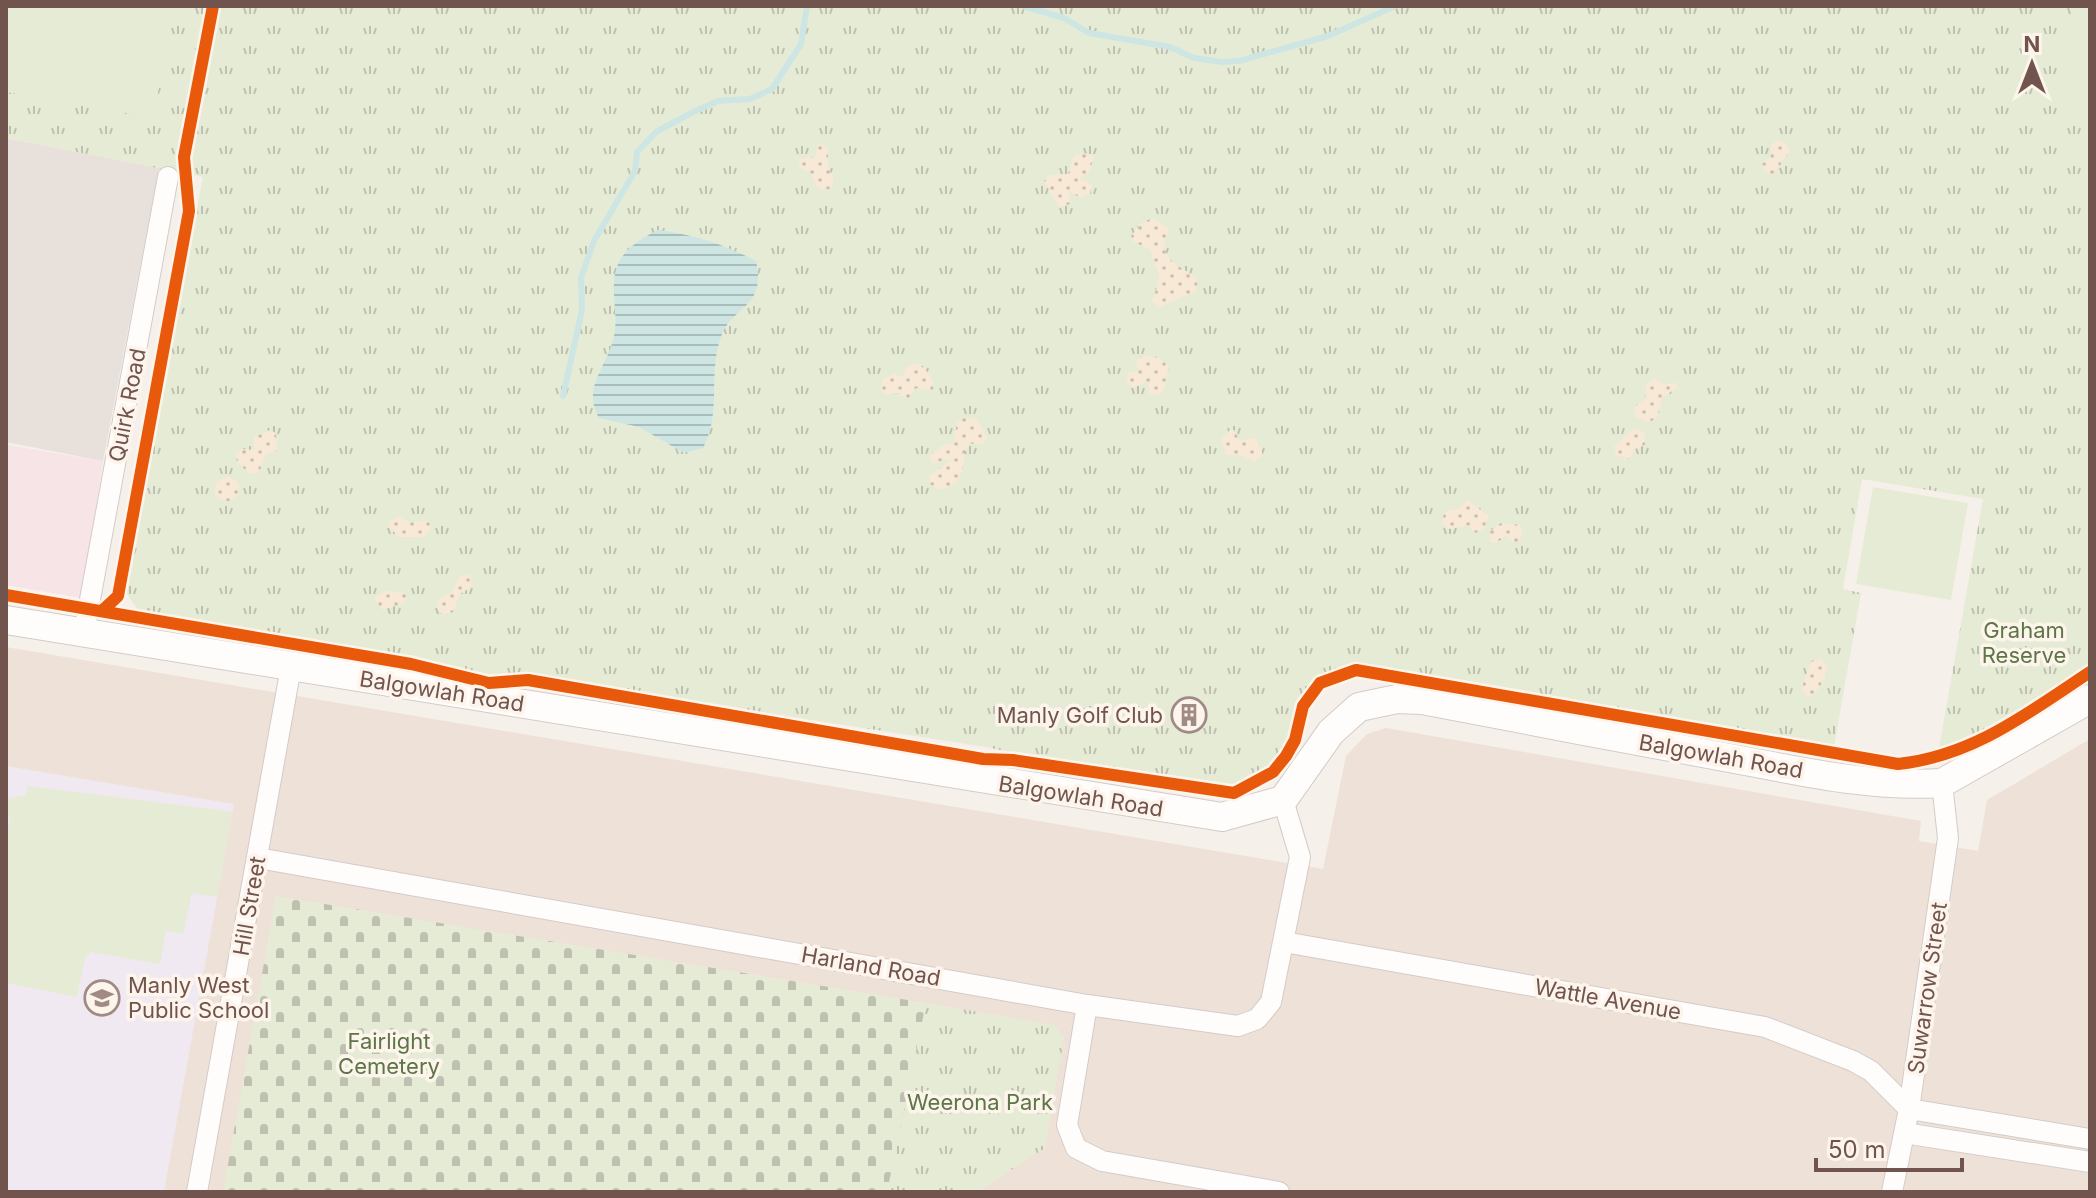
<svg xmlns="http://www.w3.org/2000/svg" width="2096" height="1198" font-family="Inter,sans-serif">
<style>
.residential{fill:#eee1d8}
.industrial{fill:#e8e0db}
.education{fill:#f0e9f1}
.medical{fill:#f7e4e6}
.grass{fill:url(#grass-tufts)}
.sand{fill:url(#sand-dots)}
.cemetery{fill:url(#cemetery-stones)}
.garden{fill:#e6ebd6}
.water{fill:url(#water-rules)}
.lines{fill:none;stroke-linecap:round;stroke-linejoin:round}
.stream{stroke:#cde6e4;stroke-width:6}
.street-casing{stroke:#d4cbc7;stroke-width:22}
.secondary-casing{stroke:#d4cbc7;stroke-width:30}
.street{stroke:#fefdfc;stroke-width:20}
.secondary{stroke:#fefdfc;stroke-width:28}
.cycleway-casing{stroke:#fdf4ec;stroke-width:17}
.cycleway{stroke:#e8590c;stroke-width:12}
.labels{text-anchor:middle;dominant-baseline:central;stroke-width:7;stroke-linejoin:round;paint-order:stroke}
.street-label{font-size:22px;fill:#71544d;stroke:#fdf4ec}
.park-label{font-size:22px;fill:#5c7646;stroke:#fdf4ec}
.poi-label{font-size:22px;fill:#71544d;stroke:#fdf4ec;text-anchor:end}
</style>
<defs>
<pattern id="grass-tufts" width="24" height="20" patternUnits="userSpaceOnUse" patternTransform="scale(2)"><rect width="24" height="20" fill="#e6ebd6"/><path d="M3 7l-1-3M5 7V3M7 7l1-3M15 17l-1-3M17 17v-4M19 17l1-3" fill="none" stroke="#bfc1b0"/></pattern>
<pattern id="sand-dots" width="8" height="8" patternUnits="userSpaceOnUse" patternTransform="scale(2)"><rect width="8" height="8" fill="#f7e9d5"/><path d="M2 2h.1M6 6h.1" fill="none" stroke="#ccbfaf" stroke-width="1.8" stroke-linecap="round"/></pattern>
<pattern id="cemetery-stones" width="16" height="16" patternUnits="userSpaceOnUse" patternTransform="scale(2)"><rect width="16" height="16" fill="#e6ebd6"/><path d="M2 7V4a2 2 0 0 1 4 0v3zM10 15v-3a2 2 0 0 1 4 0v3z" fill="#bfc1b0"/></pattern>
<pattern id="water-rules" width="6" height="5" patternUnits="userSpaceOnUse" patternTransform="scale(2)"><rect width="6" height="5" fill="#cde6e4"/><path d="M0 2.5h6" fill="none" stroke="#abbdbb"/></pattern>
</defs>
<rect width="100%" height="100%" fill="#f6f0ea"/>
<path class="residential" d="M6 647 1323 869 1346 756 1367 734 1386 728 1921 821 1919 841 1978 851 1987 800 2090 739V1192H6Z"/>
<path class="industrial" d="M6 138 159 168 103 461 6 442Z"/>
<path class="education" d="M6 766 234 804 164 1192H6Z"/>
<path class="medical" d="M6 445 103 461 82 598 6 585Z"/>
<path class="grass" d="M6 6H2090V684C2046 711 1992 757 1938 754L1983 499 1862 479 1843 589 1861 593 1834 747 1749 737 1364 666C1340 669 1310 673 1300 699 1294 713 1295 730 1288 742 1273 767 1255 777 1231 791L1075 766 986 747 527 676 490 680 369 651 138 610 125 591 203 177 6 138Z
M926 1003 1054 1025 1064 1038 1045 1148 977 1192H887Z"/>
<path class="sand" d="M1777 140 1786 143 1790 151 1773 175 1764 171 1762 164 1771 156V146Z
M818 144 828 148V168L834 178 832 187 827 190 817 187 811 173 799 167 800 159 815 157Z
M1085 153 1094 157 1089 172 1080 179 1092 184 1090 194 1081 198 1068 191 1070 204 1059 207 1044 181 1051 175 1068 174 1074 156Z
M1152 218 1168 229C1168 236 1163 242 1165 249 1171 270 1190 267 1198 282L1195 293C1182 296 1172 301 1160 307L1152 301C1164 268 1159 280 1150 249L1134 242 1131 236 1140 224Z
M1142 356 1159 357 1169 367 1164 390 1159 395 1150 394 1147 382 1133 387 1126 381 1128 373 1139 371 1136 362Z
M914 363C925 366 935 378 933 390L916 388 908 399 897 393 887 395 881 391 883 379 895 374 903 377 906 368Z
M1654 379 1663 384 1677 383 1678 387 1662 398 1658 417 1648 423 1635 416 1634 407 1645 399 1647 384Z
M965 417 978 420 987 439 982 445 969 443C959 460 970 488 937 489L929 483V476L951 461 946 459 932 464 930 456 943 445 953 444 957 423Z
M1638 429 1645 434V445L1635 449 1629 459 1616 455 1614 447 1630 431Z
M270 430 276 433 277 450 265 455 259 473 250 474 237 462 236 454 242 449 254 450V437Z
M1230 430H1234L1240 441 1255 437 1263 455 1254 461 1241 455H1226L1221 439Z
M215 489a12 12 0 1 1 24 0a12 12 0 1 1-24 0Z
M1467 500 1489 516 1483 530 1475 533 1468 525 1450 529 1441 524 1445 511 1459 509Z
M399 517 408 522 429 521 431 530 423 537H399L389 527 391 520Z
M1501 523 1521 525 1522 536 1518 542H1512L1506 536 1496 543 1490 542V531Z
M467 574 472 577 471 587 460 594 453 612 443 615 437 608 439 599 452 592 460 577Z
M386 591 405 593 407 599 402 604 382 610 374 597Z
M1821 659 1827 666 1825 678 1814 695 1807 696 1801 690 1811 661Z"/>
<path class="cemetery" d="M276 896 926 1003 887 1192H223Z"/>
<path class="garden" d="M6 6H172L154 118 6 92Z
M2073 6H2090V113L2054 107Z
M1873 487 1968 503 1951 600 1856 584Z
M28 786 233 812 217 897 192 893 183 934 166 931 160 964 91 952 85 958 77 997 6 983V839L10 817 6 816V799L26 795Z"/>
<path class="water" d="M658 230C692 234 726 245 756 261 767 311 730 304 720 340 708 376 722 413 703 448L684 453 639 427 599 418C581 388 608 366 614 336 619 314 609 289 617 267 623 249 642 238 658 230Z"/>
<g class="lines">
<path class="stream" d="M1023 6 1064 18 1089 33 1170 47 1194 58 1222 62 1239 61 1328 36 1395 6
M563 396 582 310 581 278 594 241 635 171 637 152 656 132 693 112 718 101 750 99 772 89 801 44 807 6"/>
<defs>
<path id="street" d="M84 632 168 177
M258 858 1087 1005 1238 1026 1257 1019 1271 1002 1300 857 1283 800
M1284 942 1765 1027 1853 1061 1871 1071 1909 1109 2090 1139
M1087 1005 1067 1125 1076 1148 1102 1161 1279 1192
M1904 1133 2090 1162
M197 1192 291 667
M1892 1192 1909 1109 1948 838 1942 783"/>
<path id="secondary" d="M6 620 1222 817 1283 800 1331 732 1359 707 1397 699 1422 700C1523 720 1623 738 1724 757 1796 770 1869 788 1942 783L2090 699"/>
</defs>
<use href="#street" class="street-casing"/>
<use href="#secondary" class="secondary-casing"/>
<use href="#street" class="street"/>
<use href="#secondary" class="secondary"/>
<defs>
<path id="cycleway" d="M6 595 411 664 489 683 528 680 983 759 1013 760 1234 793 1273 772 1286 756 1295 740 1303 706 1320 683 1356 670 1898 764C1973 756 2028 713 2090 672
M103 610 118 596 189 211 184 157 213 6"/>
</defs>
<use href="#cycleway" class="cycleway-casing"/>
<use href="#cycleway" class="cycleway"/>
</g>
<defs>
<symbol id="building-ring" viewBox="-11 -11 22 22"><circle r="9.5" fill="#fdf4ec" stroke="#a08b84" stroke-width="1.5"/><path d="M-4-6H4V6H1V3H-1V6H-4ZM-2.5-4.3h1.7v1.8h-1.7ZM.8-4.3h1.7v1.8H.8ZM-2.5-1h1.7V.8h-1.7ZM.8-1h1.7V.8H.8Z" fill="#a08b84"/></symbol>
<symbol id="school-ring" viewBox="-11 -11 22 22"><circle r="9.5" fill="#fdf4ec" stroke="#a08b84" stroke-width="1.5"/><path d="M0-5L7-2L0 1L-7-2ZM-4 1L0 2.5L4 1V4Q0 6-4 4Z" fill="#a08b84"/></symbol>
</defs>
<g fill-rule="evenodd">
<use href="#building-ring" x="1169" y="695" width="40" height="40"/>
<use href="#school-ring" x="82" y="978" width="40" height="40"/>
</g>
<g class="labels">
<g class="street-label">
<text transform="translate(127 405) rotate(-79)">Quirk Road</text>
<text transform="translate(442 691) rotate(9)">Balgowlah Road</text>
<text transform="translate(1721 756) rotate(10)">Balgowlah Road</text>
<text transform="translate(1081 796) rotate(9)">Balgowlah Road</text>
<text transform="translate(249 906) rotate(-80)">Hill Street</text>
<text transform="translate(871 966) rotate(10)">Harland Road</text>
<text transform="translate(1927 988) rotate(-82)">Suwarrow Street</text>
<text transform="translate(1608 999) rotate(10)">Wattle Avenue</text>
</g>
<g class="park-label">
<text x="2024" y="630">Graham<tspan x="2024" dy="25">Reserve</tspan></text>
<text x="389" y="1041">Fairlight<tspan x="389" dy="25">Cemetery</tspan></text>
<text x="980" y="1102">Weerona Park</text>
</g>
<g class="poi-label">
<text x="1163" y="715">Manly Golf Club</text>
<text x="128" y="985" text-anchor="start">Manly West<tspan x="128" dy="25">Public School</tspan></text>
</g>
</g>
<rect width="2096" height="1198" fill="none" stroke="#71544d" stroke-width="16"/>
<g transform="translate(2032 64)" stroke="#fdf4ec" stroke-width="6" paint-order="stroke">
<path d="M0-6L14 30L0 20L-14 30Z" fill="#71544d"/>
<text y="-12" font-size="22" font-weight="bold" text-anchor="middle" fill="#71544d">N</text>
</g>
<path d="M1816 1158v12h146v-12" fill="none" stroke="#71544d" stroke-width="4"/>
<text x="1828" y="1158" font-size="24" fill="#71544d" stroke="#fdf4ec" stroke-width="6" paint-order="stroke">50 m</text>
</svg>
